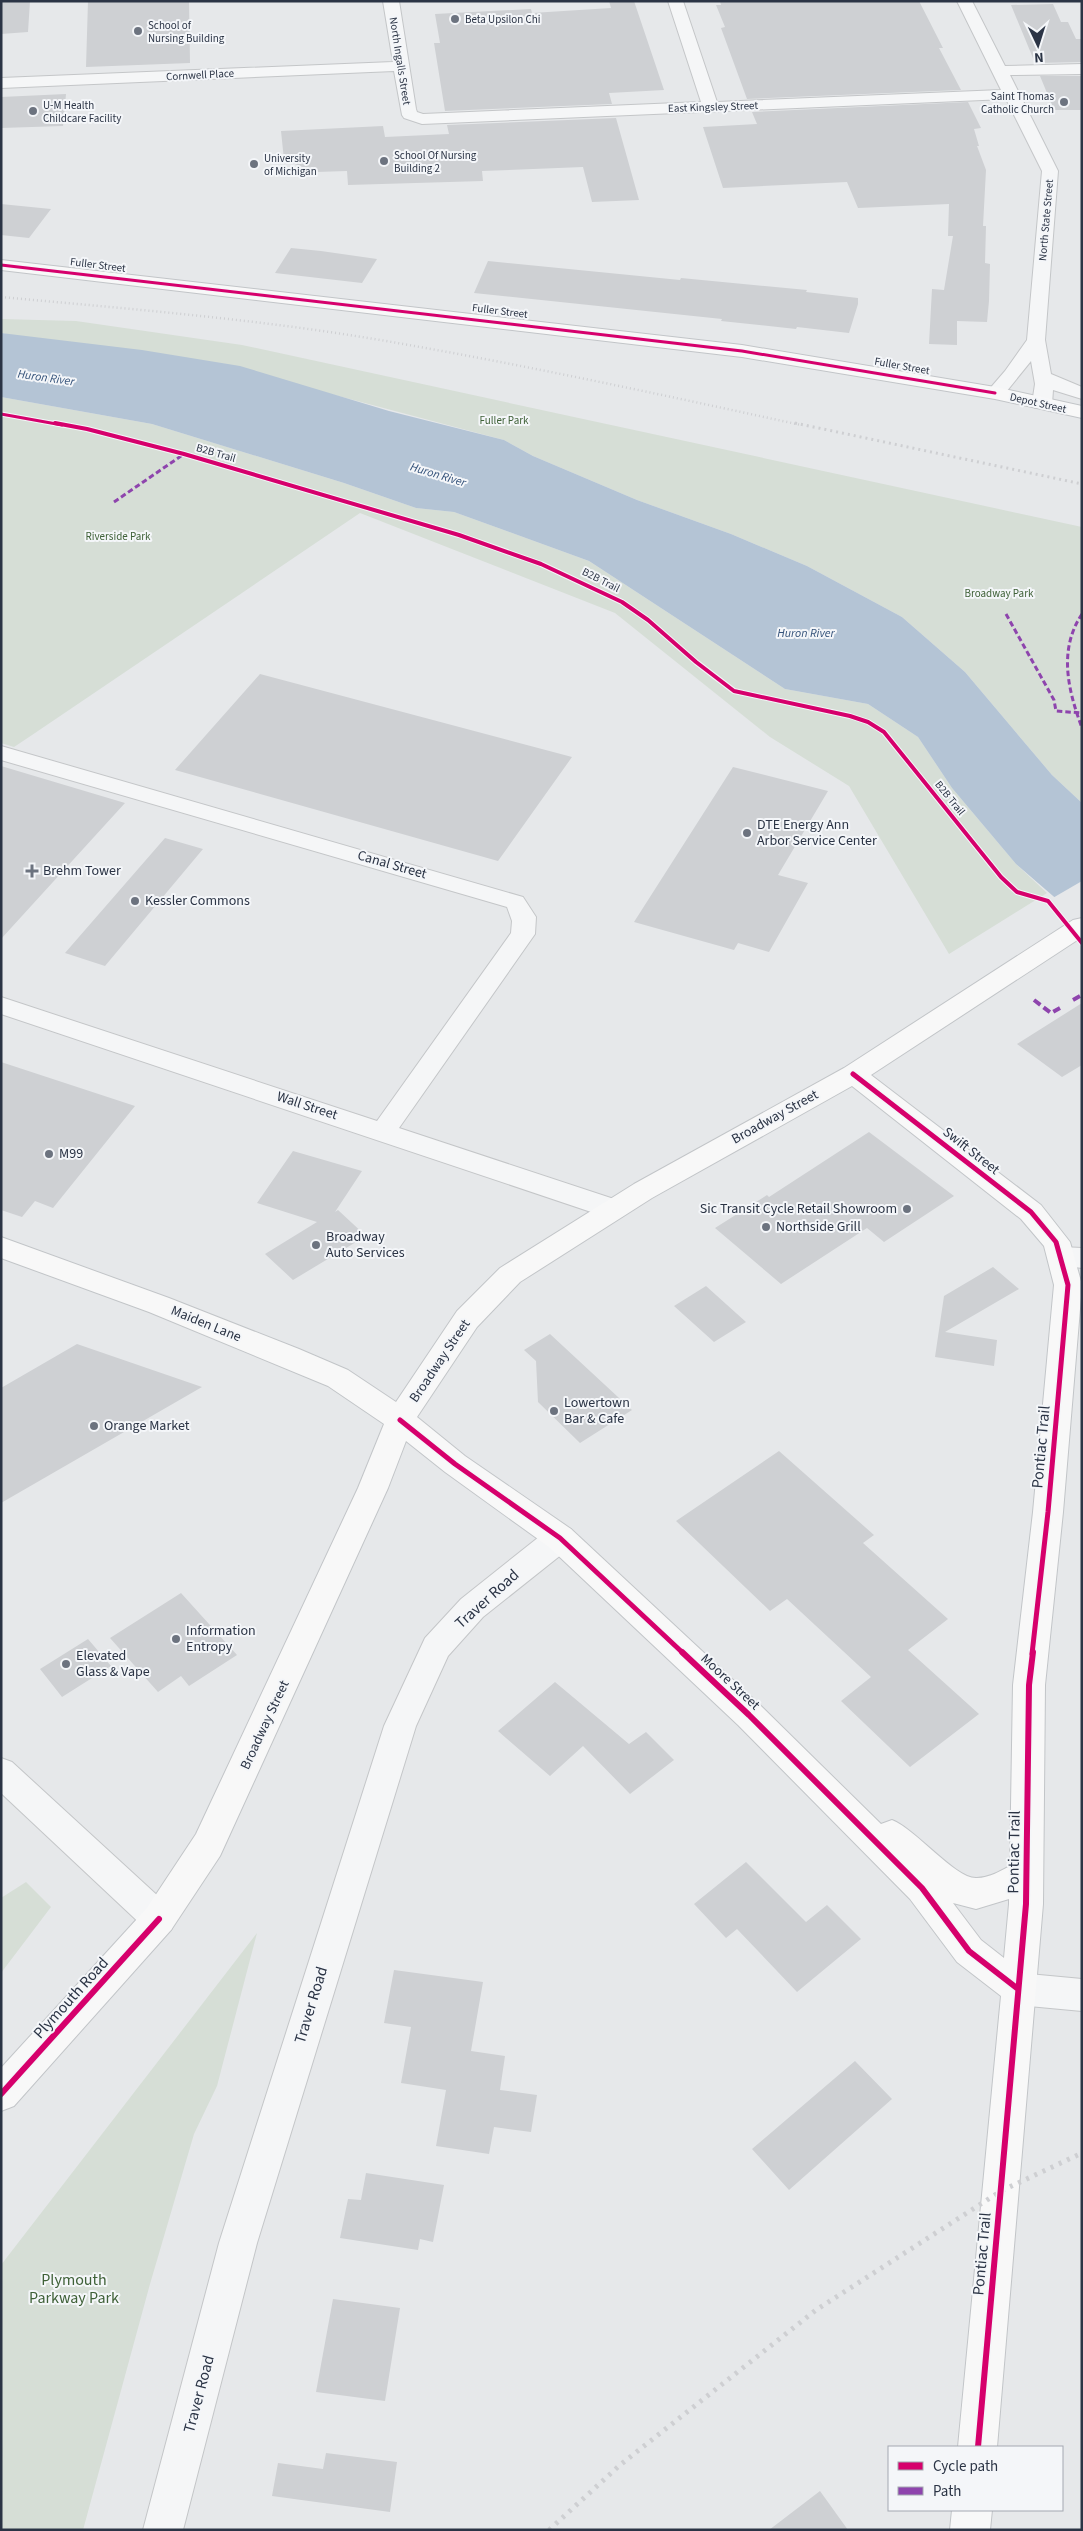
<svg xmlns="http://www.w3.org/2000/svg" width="1083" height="2531" font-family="'Source Sans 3',sans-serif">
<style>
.green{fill:#d6ded6}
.water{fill:#b4c4d5}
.pier{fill:#e6e8ea}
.building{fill:#ced0d3}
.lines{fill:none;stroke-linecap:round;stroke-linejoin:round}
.minor-casing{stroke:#c4c6c8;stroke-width:2}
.major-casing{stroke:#c2c5c8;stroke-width:2}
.minor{fill:#f5f6f7;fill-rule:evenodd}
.major{fill:#f8f8f8;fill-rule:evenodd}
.rail-far2{stroke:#cecfd2;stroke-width:2.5;stroke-dasharray:1 3;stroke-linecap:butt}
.rail-far1{stroke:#cecfd2;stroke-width:3;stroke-dasharray:2 4;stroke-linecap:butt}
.rail{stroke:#cecfd2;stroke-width:5;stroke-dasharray:3 6;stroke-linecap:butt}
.quiet-far1{stroke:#8e44ad;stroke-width:3;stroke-dasharray:5.5 3;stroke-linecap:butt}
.quiet{stroke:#8e44ad;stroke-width:4;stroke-dasharray:8 4;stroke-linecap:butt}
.cycleway-far3-casing{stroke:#f4f6f9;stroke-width:5}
.cycleway-far2-casing{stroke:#f4f6f9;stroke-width:6}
.cycleway-far1-casing{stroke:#f4f6f9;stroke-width:8}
.cycleway-casing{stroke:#f4f6f9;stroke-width:9}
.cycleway-far3{stroke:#d6006c;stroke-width:3}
.cycleway-far2{stroke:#d6006c;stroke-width:4}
.cycleway-far1{stroke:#d6006c;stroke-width:5}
.cycleway{stroke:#d6006c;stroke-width:6}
.poi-dot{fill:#6c737f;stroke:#f4f6f9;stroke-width:2}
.labels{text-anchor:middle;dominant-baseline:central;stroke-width:4;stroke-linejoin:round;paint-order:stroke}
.far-poi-label{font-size:11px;fill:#2b3445;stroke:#f4f6f9;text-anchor:start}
.far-street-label{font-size:11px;fill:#2b3445;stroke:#f4f6f9}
.far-park-label{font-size:11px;fill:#3f6138;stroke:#f4f6f9}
.far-water-label{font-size:12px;font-style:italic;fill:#34527a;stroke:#f4f6f9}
.poi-label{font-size:14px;fill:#2b3445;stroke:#f4f6f9;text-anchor:start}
.street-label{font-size:14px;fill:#2b3445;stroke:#f4f6f9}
.near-street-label{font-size:16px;fill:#2b3445;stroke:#f4f6f9}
.near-park-label{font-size:16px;fill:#3f6138;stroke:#f4f6f9}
</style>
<rect width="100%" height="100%" fill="#e6e8ea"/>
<path class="green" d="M1 319 76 321 242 345 1082 527V803L1052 775 965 672 902 617 807 566 731 534 637 500 533 456 504 440 331 394 1 333Z
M1 397 152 424 344 483 416 508 454 512 589 561 785 689 868 704 918 737 952 788 1016 864 1047 893 949 954 849 786 770 737 615 613 360 513 35 733 14 747 1 743Z
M26 1882 51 1907 1 1973V1898Z
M257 1933 217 2086 194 2134 150 2284 83 2530H1V2265Z"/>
<path class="water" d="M1 333 142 350 240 366 389 411 504 440 533 456 637 500 731 534 807 566 902 617 965 672 1052 775 1082 803V921L1016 864 952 788 918 737 868 704 785 689 589 561 454 512 416 508 344 483 152 424 1 397Z"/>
<path class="pier" d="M1082 881V923L1051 899Z"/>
<path class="building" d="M1 1H30L28 32 1 34Z
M88 1H189L190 63 86 67Z
M609 1H634L664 90 609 93 612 104 445 111 434 43H440L435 14 531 9 532 13 611 8Z
M720 1H919L943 48H939L961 90 747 99 721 28 725 27 716 5H721Z
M1053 4 1061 22H1068L1076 39H1082V62L1035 63 1011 5Z
M1040 76H1082V110H1054Z
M66 94 63 126 1 128V97Z
M968 102 981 128 974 129 979 146H977L986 170 983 226H986L985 263 990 264 989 301 987 322 957 321V345L929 344 932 289 944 290 953 236H948L949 204 858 208 847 182 723 188 703 127 757 124 752 112Z
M616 118 639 200 592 202 583 167 482 171 483 181 348 185 347 171 316 172 284 160 281 131 383 126 385 137 449 134 447 125Z
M1 204 51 209 29 238 1 235Z
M291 248 321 251 377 259 362 283 275 273Z
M488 261 680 280 681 278 807 290 806 292 858 298V304L849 333 797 327 796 329 721 321 722 319 474 293Z
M260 674 572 757 498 861 175 770Z
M1 766 125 803 1 939Z
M733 767 828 791 778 875 808 883 769 952 738 943 734 950 634 922Z
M165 838 203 849 105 966 65 953Z
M1082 1003V1065L1062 1077 1017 1044Z
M1 1062 135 1106 53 1208 35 1201 22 1217 1 1210Z
M869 1132 954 1196 884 1242 867 1228 781 1284 715 1228 767 1195 769 1197Z
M293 1151 362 1171 335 1212 338 1210 366 1236 293 1280 265 1254 317 1222 257 1203Z
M993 1267 1019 1289 945 1332 997 1340 994 1366 935 1357 944 1296Z
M706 1286 746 1322 714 1342 674 1306Z
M550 1334 632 1410 580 1443 538 1402 536 1361 524 1350Z
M77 1344 202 1387 1 1503V1388Z
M779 1451 874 1535 863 1543 948 1619 908 1650 979 1714 910 1767 841 1701 871 1677 787 1599 770 1611 676 1521Z
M181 1593 237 1655 189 1686 181 1676 158 1692 110 1638Z
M88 1639 111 1666 62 1697 40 1669Z
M555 1682 629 1744 646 1732 674 1760 630 1794 583 1746 550 1776 498 1731Z
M746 1862 806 1922 827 1905 861 1939 797 1992 737 1929 726 1938 694 1904Z
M394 1970 483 1982 471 2051 505 2056 500 2090 537 2095 531 2132 494 2127 489 2154 436 2146 446 2090 401 2083 411 2027 384 2023Z
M855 2061 892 2099 789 2190 752 2149Z
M366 2173 444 2185 433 2242 420 2239 418 2250 340 2238 348 2199 361 2200Z
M333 2299 400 2308 385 2401 316 2392Z
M326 2453 397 2462 390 2512 272 2496 278 2463 323 2469Z
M820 2491 848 2530H769Z"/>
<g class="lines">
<defs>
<path id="minor" d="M383 1H399L416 109 417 112 423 114 701 102 668 1H683L717 102 1001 90 957 1H972L1005 66 1082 64V74L1010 75 1058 171 1045 340 1051 374 1082 387V399L1053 390 1052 404 1049 408H1035L1032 404 1035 384 1031 361 1002 397H988L986 393 1005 371 1027 340 1042 171 1006 99 422 124 404 118 402 115 394 71 1 88V78L393 62Z
M1 746 523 897 536 917 535 934 399 1128 623 1202 626 1209 623 1216 613 1219 603 1216 1 1014V997L377 1121 511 933 512 921 507 907 1 760Z
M1062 1247 1082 1248V1268L1052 1264 1048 1257 1052 1250Z
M560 1526 571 1529 575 1538 571 1547 483 1617 448 1656 416 1726 257 2243 183 2530H143L219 2243 384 1726 425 1638 461 1599 549 1529Z
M1 1758 12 1762 171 1908 176 1919 171 1930 159 1935 147 1930 1 1793Z
M1018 1973 1082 1979V2011L1018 2005 1006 2000 1001 1989 1006 1978Z"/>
<path id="major" d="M1 260 742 345 995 387 1082 406V418L995 399 742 357 1 270Z
M1082 918V937L871 1075 1041 1205 1070 1242 1082 1285 1063 1512 1045 1685 1043 1904 997 2447H958L1001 1996 957 1962 910 1899 738 1725 549 1547 445 1472 406 1441 388 1488 220 1856 171 1930 14 2106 1 2111V2068L147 1908 196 1834 358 1488 384 1424 328 1386 149 1312 1 1258V1237L169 1298 299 1349 348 1370 396 1402 457 1311 500 1268 634 1184 844 1068 1073 920ZM852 1086 1021 1219 1044 1246 1054 1285 1033 1512 1013 1685 1010 1866C1000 1871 989 1878 977 1878 956 1880 917 1830 892 1820L881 1824 760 1705 571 1529 465 1456 417 1417 477 1327 520 1282 652 1198ZM1009 1899V1904L1004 1958 981 1940 953 1903 976 1909Z
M952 2510H992L990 2530H950Z"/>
</defs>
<use href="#minor" class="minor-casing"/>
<use href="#major" class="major-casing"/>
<use href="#minor" class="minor"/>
<use href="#major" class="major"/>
<path class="rail-far2" d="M1 297C130 309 258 319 386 341 525 365 663 395 801 425"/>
<path class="rail-far1" d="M795 423 1082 484"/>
<path class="rail" d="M549 2530 620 2465 816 2310 1001 2191 1082 2153"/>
<path class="quiet-far1" d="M114 502 184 454
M1006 614 1054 700 1056 711 1082 713
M1082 614C1058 650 1068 690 1082 728"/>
<path class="quiet" d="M1034 1000 1051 1013 1060 1008
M1073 1000 1082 995"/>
<defs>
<path id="cycleway-far3" d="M1 265 742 351 995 393
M1 414 62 425"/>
<path id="cycleway-far2" d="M55 423 87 429 184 454 459 535 541 564 622 602 648 620 696 662 734 691 850 716 868 722 884 732 1001 877 1017 892 1048 901 1082 943"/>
<path id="cycleway-far1" d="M853 1074 1031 1212 1056 1242 1068 1285 1048 1512 1032 1654
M400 1420 455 1464 560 1538 684 1654"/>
<path id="cycleway" d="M682 1652 749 1715 922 1888 969 1951 1018 1989
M1 2094 159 1919
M978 2447 1026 1904 1029 1685 1033 1652"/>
</defs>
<use href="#cycleway-far3" class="cycleway-far3-casing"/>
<use href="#cycleway-far2" class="cycleway-far2-casing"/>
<use href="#cycleway-far1" class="cycleway-far1-casing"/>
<use href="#cycleway" class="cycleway-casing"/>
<use href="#cycleway-far3" class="cycleway-far3"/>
<use href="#cycleway-far2" class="cycleway-far2"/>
<use href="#cycleway-far1" class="cycleway-far1"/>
<use href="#cycleway" class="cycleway"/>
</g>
<g class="poi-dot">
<circle cx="455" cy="19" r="5"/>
<circle cx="138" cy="31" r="5"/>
<circle cx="1064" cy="102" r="5"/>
<circle cx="33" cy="111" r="5"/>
<circle cx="384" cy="161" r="5"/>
<circle cx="254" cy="164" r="5"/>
<circle cx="747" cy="833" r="5"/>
<path d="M29.5 863.5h5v5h5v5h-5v5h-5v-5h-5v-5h5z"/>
<circle cx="135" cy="901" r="5"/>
<circle cx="49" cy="1154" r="5"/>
<circle cx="907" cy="1209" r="5"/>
<circle cx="766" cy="1227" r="5"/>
<circle cx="316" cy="1245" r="5"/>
<circle cx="554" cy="1411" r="5"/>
<circle cx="94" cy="1426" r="5"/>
<circle cx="176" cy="1639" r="5"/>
<circle cx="66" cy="1664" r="5"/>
</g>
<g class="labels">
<g class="far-poi-label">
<text x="465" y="19">Beta Upsilon Chi</text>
<text x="148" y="25">School of<tspan x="148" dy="13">Nursing Building</tspan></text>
<text x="1054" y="96" text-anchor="end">Saint Thomas<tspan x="1054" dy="13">Catholic Church</tspan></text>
<text x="43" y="105">U-M Health<tspan x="43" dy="13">Childcare Facility</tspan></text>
<text x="394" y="155">School Of Nursing<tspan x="394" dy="13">Building 2</tspan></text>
<text x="264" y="158">University<tspan x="264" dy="13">of Michigan</tspan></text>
</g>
<g class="far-street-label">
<text transform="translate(400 61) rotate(81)">North Ingalls Street</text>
<text transform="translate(200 75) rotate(-3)">Cornwell Place</text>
<text transform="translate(713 107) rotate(-2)">East Kingsley Street</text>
<text transform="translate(1046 220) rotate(-85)">North State Street</text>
<text transform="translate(98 265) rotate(7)">Fuller Street</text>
<text transform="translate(500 311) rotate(7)">Fuller Street</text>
<text transform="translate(902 366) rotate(10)">Fuller Street</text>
<text transform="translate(1038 403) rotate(13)">Depot Street</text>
<text transform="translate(216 453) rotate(16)">B2B Trail</text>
<text transform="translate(601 580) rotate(27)">B2B Trail</text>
<text transform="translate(950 798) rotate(51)">B2B Trail</text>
</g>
<g class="far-park-label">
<text x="504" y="420">Fuller Park</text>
<text x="118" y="536">Riverside Park</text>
<text x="999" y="593">Broadway Park</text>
</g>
<g class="far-water-label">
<text transform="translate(46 378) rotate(8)">Huron River</text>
<text transform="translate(438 475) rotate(17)">Huron River</text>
<text x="806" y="633">Huron River</text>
</g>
<g class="poi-label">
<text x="757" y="825">DTE Energy Ann<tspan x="757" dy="16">Arbor Service Center</tspan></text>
<text x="43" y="871">Brehm Tower</text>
<text x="145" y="901">Kessler Commons</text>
<text x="59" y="1154">M99</text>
<text x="897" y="1209" text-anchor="end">Sic Transit Cycle Retail Showroom</text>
<text x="776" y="1227">Northside Grill</text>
<text x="326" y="1237">Broadway<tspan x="326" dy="16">Auto Services</tspan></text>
<text x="564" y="1403">Lowertown<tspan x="564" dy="16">Bar &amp; Cafe</tspan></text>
<text x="104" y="1426">Orange Market</text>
<text x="186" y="1631">Information<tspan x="186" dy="16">Entropy</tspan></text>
<text x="76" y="1656">Elevated<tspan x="76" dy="16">Glass &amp; Vape</tspan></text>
</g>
<g class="street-label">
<text transform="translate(392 865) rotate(16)">Canal Street</text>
<text transform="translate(307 1106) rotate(18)">Wall Street</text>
<text transform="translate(775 1117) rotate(-29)">Broadway Street</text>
<text transform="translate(971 1151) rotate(38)">Swift Street</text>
<text transform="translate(206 1324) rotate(22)">Maiden Lane</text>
<text transform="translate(440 1361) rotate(-56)">Broadway Street</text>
<text transform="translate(730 1682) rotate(43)">Moore Street</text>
<text transform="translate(265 1725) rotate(-65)">Broadway Street</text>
</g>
<g class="near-street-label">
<text transform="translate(1041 1447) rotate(-85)">Pontiac Trail</text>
<text transform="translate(487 1599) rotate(-42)">Traver Road</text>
<text transform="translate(1014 1852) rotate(-89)">Pontiac Trail</text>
<text transform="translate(71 1998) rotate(-48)">Plymouth Road</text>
<text transform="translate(311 2005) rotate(-73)">Traver Road</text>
<text transform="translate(982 2254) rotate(-85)">Pontiac Trail</text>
<text transform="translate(199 2394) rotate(-75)">Traver Road</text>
</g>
<g class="near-park-label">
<text x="74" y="2280">Plymouth<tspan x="74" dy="18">Parkway Park</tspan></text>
</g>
</g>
<rect width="1083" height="2531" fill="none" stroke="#2b3445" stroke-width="5"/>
<rect x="888" y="2446" width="175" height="65" fill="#f4f6f9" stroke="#a4a8b1"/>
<rect x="898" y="2462" width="25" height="8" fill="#d6006c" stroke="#a4a8b1"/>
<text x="933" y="2471" font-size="15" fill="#2b3445">Cycle path</text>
<rect x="898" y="2487" width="25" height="8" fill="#8e44ad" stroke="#a4a8b1"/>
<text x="933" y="2496" font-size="15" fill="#2b3445">Path</text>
<g transform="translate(1038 45) rotate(176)" stroke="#f4f6f9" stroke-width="4" paint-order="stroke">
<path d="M0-4L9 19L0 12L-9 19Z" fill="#2b3445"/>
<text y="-8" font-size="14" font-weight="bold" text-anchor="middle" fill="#2b3445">N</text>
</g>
</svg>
